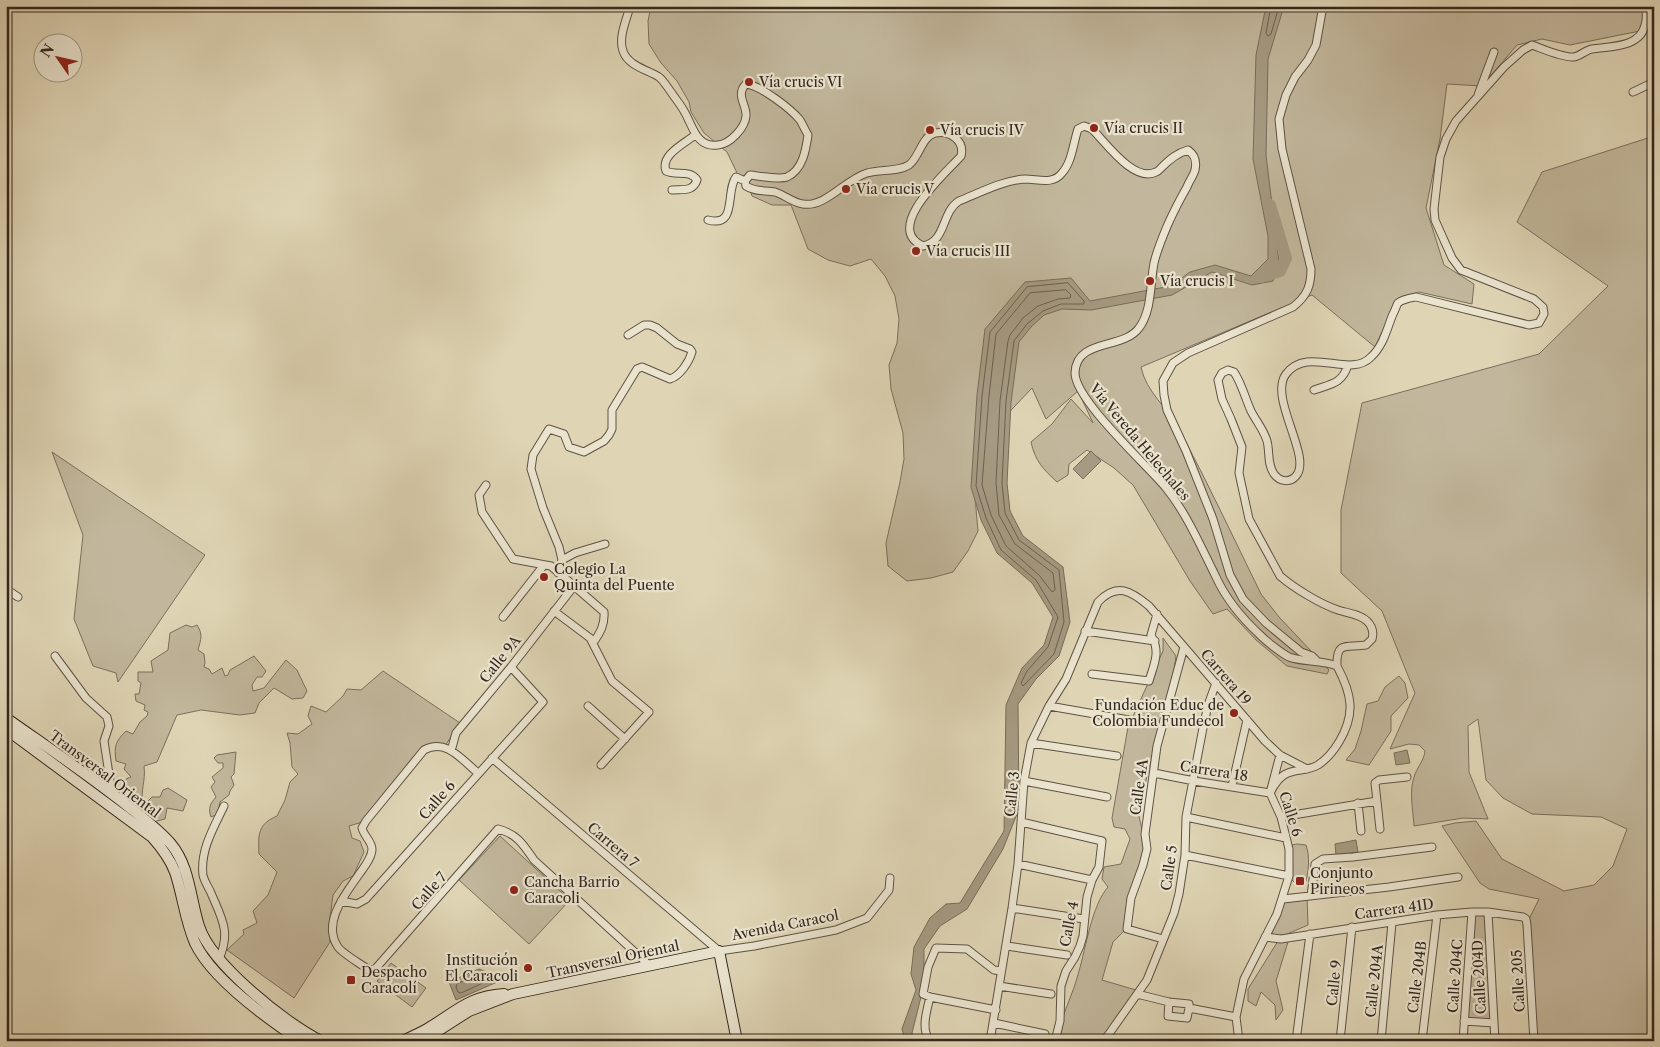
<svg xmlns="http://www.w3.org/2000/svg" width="1660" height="1047" font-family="'Libre Caslon Text',serif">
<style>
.green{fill:#c2b79c;stroke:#7b6f5e}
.water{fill:#a59a82;stroke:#786c5a}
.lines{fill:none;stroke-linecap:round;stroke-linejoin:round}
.shore{stroke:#6c6050;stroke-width:1}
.river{stroke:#a59a82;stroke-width:12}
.street-casing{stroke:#5f5244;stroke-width:9}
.secondary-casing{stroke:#34271f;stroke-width:12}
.street{stroke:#eae4cf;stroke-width:7}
.secondary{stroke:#eae4cf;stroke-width:10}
.poi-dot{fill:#8f2418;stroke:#eae4cf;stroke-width:2}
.labels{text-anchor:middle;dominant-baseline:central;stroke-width:4.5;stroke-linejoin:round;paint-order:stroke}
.poi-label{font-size:14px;fill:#34271f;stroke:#eae4cf;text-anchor:start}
.street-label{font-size:14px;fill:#34271f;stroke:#eae4cf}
</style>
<rect width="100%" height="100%" fill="#dfd5b5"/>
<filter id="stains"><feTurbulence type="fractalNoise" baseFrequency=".004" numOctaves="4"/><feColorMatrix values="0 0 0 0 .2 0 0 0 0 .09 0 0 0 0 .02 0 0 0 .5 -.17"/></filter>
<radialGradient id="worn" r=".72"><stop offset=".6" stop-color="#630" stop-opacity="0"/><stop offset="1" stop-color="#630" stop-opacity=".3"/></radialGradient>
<path class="green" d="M651 6H1648L1640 31 1570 45 1542 39 1517 45 1482 86 1447 84 1440 139 1426 208 1444 265 1474 284 1472 304 1419 292 1398 298 1375 347 1312 295 1141 367C1146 392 1168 408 1179 429 1208 483 1234 539 1261 594L1279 617 1329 670 1327 674 1287 666 1256 640 1227 609 1213 614 1190 581 1133 485 1114 468 1087 450 1069 464 1068 475 1057 482C1043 469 1035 461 1031 442L1052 424 1071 399 1093 423 1078 391 1046 419 1032 388 998 424 974 486 978 531 968 551 953 572 931 578 907 581 888 566 886 543 900 482 904 459 903 433 891 389 889 365 897 343 899 319 895 296 885 276 871 259 850 266 828 260 808 249 791 205H772L752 196 748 184 738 175 727 152 704 133 691 112 689 102 677 81 661 63 649 44 648 21Z
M1654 136V1041H1535L1528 921 1539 899 1489 889 1480 883 1442 826 1455 823 1476 821 1502 859 1564 891 1594 885 1613 866 1627 829 1601 817 1532 814 1503 798 1486 780 1478 719 1468 726 1469 772 1488 819 1463 818 1414 826C1413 810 1409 792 1414 777 1417 767 1424 761 1425 751L1419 745 1409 744 1390 749 1415 693 1382 611 1341 573V510L1362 403 1539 354 1608 286 1517 222 1542 172Z
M52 452 205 555 118 682 116 673 93 666 74 619 83 535Z
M186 625 192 627 197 625C203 634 201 639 198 650L204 654 205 663 204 667 209 669 212 674 222 668 225 676 228 675 230 670 254 656 266 671 262 677H257L252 685 253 691 264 688 286 660 297 670 307 691 303 698 292 699 274 688 259 703 255 713 240 715 201 710 177 715 157 762 144 766C146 782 140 789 143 806L152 797H160L163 790 168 788 187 800 183 811 167 808 165 819 157 821 143 813 126 815 115 803 126 779 131 777 124 769 126 764 116 761C114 746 115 742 126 731L133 734 140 722 147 716 148 712 144 710 145 705 136 701 135 694H139L141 683 138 681V672H153L151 661 168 650 170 633Z
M1163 638 1176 656 1174 670 1138 812 1145 842 1125 930 1113 942 1102 980 1136 990 1101 1041H1056C1061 1016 1073 995 1079 971 1086 947 1092 905 1108 887L1102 879 1104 867 1121 864 1130 839 1125 829 1114 827 1112 818 1128 727 1163 651Z
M383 671 460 723 445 746H432L366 821 349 826 352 838 360 841 364 852 353 876 343 881 333 895 330 918V942L294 998 227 950 244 934 243 930 257 923 253 911 268 895 277 872 259 854C258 834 258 824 277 816L285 800 290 782 298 774 292 767 290 743 287 733 298 734 312 724 308 716 311 706 326 712 343 696 347 689 361 690Z
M1399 676 1405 683 1408 698 1391 716V731L1369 765 1346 760 1355 749 1361 731 1367 704 1378 701 1385 687Z
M236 752 234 774 231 777 234 785 230 791 229 795 220 802 218 814 211 817C208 808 210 804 216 797L211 787 215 782 212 777 223 768V763H218L214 758 217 755Z
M500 836 570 900 529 944 459 880Z
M1297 844 1306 845C1310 855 1309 873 1305 884L1294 882 1291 879V847L1292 845Z
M1289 895H1307L1308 925 1278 938 1269 931Z
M1473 915 1486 916 1493 1022 1466 1019Z
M1278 941 1288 942 1276 981 1283 1010 1276 1020 1275 1005 1261 992 1256 1006 1248 1001V989Z
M391 963 426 988 412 1007 377 981Z"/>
<path class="water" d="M1266 6H1284L1268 59 1266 155 1279 262 1273 281 1252 285 1212 272 1172 295 1091 310 1062 309 1044 315 1031 327 1019 342 1011 402 1007 483 1010 511 1023 536 1063 567 1070 622 1059 656 1036 679 1018 704 1019 809 1003 849 967 909 940 926 924 949V985L912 1033 914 1041H905L902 1029 916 990 911 974 914 947 930 918 946 904 960 903 1004 831 1006 705 1022 668 1044 645 1053 617 1032 583 997 553 981 520 971 487 977 395 985 329 1025 282 1071 278 1090 301 1171 286 1190 272 1215 265 1251 276 1268 259V236L1253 159 1256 55Z
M1091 451 1101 461 1083 479 1073 469Z
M1407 750 1410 763 1396 765 1394 753Z
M1356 840 1358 852 1336 855 1335 844Z
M479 969 504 979 456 1000 449 982Z"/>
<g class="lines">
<path class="shore" d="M1271 6 1266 33 1268 36 1271 34 1279 6
M1068 283 1084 301V304H1061L1043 311 1027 324 1014 341 1006 401 1002 483 1005 513 1019 540 1059 570 1064 622 1054 654 1023 686 1021 683 1027 671 1048 647 1058 617 1036 580 1001 550 986 518 976 486 982 396 990 332 1027 287Z
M1066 290 1071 295 1070 298 1058 299 1038 306 1023 318 1010 335 1008 341 1000 401 996 483 999 515 1015 544 1053 573 1055 590 1052 592 1039 575 1006 546 991 515 982 485 989 396 996 334 1030 293Z
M479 975 487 978V981L461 993 458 992 456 987 457 984Z"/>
<path class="river" d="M1261 277 1280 271 1286 258 1270 205"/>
<defs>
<path id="street" d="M630 6C627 19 618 37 623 51 628 66 648 70 659 77 664 81 667 87 671 92 675 98 680 104 684 111 693 126 696 148 718 145 730 144 745 128 746 116 747 105 735 95 746 84 760 85 791 109 800 120 803 125 805 130 808 135 806 149 803 170 787 177 779 180 759 176 750 175L745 181 746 186C755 192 764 190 775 192 785 195 793 203 803 204 825 208 846 179 867 173 880 169 898 172 909 165 919 158 922 136 935 133 950 130 965 141 961 156 947 172 882 228 923 246 947 241 941 212 959 201 979 193 1004 180 1025 179 1038 179 1053 185 1062 173 1072 162 1073 144 1078 129L1084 126 1092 129C1106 143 1134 183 1156 172 1159 171 1160 169 1162 167 1170 159 1177 153 1188 150 1195 155 1197 161 1195 170 1194 175 1189 181 1187 187 1180 199 1174 211 1168 224 1163 236 1157 250 1154 263 1150 284 1152 311 1139 328 1123 350 1076 338 1075 373 1075 400 1147 465 1166 488 1187 514 1201 547 1216 577 1226 599 1242 618 1259 634 1266 641 1281 653 1289 657 1301 662 1322 660 1337 666 1352 694 1356 714 1339 742 1333 752 1327 759 1318 765 1308 771 1298 769 1288 773 1279 776 1274 785 1270 793
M1633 92 1654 82
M1478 95 1494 52
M672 190C683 189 693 192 697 180 690 169 676 176 666 171 660 155 684 144 695 135
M708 220C738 228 725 191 736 177L745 181
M1314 390C1331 384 1342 384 1348 365
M486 485 479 495 482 512 513 559 551 566 604 612C605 625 600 633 593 643
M562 560 575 553 605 544
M558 573 562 560 559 547 543 508 531 469 533 455 549 429 564 434 569 447 584 452 604 441 609 435 612 429V410L637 369 642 367 670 379C680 376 689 362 692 352L690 349 677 344 657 328 650 325H644L628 335
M6 589 18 597
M554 611 590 638 612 681 649 712 601 765
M503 617 544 565
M1085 631 1155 641
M55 656 86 698 107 717 109 726 104 741 112 794
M1316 660 1312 656 1301 652 1266 623 1243 599 1230 575 1213 519 1186 451 1167 410 1164 395 1163 381 1173 363 1188 353 1293 307C1307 296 1311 286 1311 269L1282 149 1279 119 1286 95 1295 77 1308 60 1316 45 1323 6
M1337 666C1336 640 1347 648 1366 645L1372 639C1374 632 1372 626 1367 621 1360 614 1347 613 1338 610 1320 604 1294 588 1280 576L1249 519 1239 473 1242 447 1231 419 1222 399 1218 380 1222 373 1228 370 1234 372C1242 384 1245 398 1251 411 1256 421 1264 430 1267 441 1270 452 1267 464 1274 474 1280 482 1290 483 1296 476 1313 457 1268 398 1286 374 1308 345 1350 379 1371 357 1384 345 1387 328 1393 314 1395 311 1396 306 1398 303 1403 299 1410 298 1416 297L1529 325 1539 323 1544 314 1543 307 1534 299 1461 270 1452 258 1435 220 1434 209 1440 157 1446 139 1456 121 1504 67 1523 50 1532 45C1543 49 1563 58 1574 57 1580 56 1586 50 1592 49 1610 46 1640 48 1645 25 1647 18 1647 13 1645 6
M1092 674 1149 681C1154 664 1161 652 1151 635L1157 614
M588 706 625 739
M1049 706 1129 720
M1031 743 1117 756
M451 751 456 733 511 667 574 586
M492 758 719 951 754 946 836 930 867 918 889 890 890 878
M478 773C461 759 446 738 424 750L366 821 362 828C364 836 372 842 372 849 372 857 365 866 360 873 347 892 321 922 338 947 343 954 361 964 369 970L376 968 498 829C517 834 523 844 534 860L649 965
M1154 773 1194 781 1270 793
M1024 781 1107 797
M1232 786 1247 720
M1358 803 1361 831
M1186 817 1286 838
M1281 817 1377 801
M1021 822 1102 841 1099 867 1092 880 1087 897 1083 936 1080 946 1075 957 1066 971 1061 986 1060 1021 1055 1041
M1380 829 1375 783 1379 780 1407 777
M1185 855 1289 876
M1018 864 1092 880
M1311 896 1315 864 1323 859 1353 857 1432 847
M1283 899 1389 887 1458 877
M341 901 357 904 366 899 543 702 511 667
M1012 908 1084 919
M1488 912 1495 1041
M1265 937 1281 939 1437 915 1472 912H1488L1523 917 1526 919 1527 925 1534 1041
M1163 939 1127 929 1131 898 1143 865 1147 849 1145 834 1157 746 1184 647
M1007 946 1067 955
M219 959C231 932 222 919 211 893 209 888 204 881 203 875 200 850 214 827 224 806
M999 986 1051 994
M1137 994 1169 1002 1189 1004V1008L1236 1017
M930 997C927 1010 921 1028 929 1040L934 1041
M1169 1002 1168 1016 1187 1018 1189 1008
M996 1010 930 997 923 994 928 967 936 948 967 949 994 970 1001 971
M1464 1021 1494 1023
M994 1023 1045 1034
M990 1041 1012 908 1018 864 1024 781 1031 743 1049 706 1066 679 1098 602C1117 582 1131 591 1149 606L1265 741 1280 755 1307 769
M1104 1041 1147 980 1174 913 1179 894 1185 855 1186 817 1203 728 1208 705 1216 683
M1239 1041 1236 1017 1244 979 1277 914 1289 876V849L1281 817 1270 793 1280 755
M1296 1041 1310 934
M1340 1041 1352 927
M1381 1041 1392 923
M1422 1041 1437 915
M1463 1041 1472 912"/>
<path id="secondary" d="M6 718C47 747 89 775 129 807 143 818 159 830 171 844 190 867 190 898 199 926 211 964 285 1023 321 1041
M6 729 152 837C161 847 170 859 175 872 183 896 185 920 195 943 212 979 268 1019 301 1041
M403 1041C411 1037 420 1033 427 1029 456 1012 469 996 504 994
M422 1041 469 1011 513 994 719 951 737 1041"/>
</defs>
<use href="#street" class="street-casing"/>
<use href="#secondary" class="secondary-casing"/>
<use href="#street" class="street"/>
<use href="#secondary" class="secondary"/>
</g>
<g class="poi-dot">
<circle cx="749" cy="82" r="5"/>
<circle cx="1094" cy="128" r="5"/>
<circle cx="930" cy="130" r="5"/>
<circle cx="846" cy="189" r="5"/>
<circle cx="916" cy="251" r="5"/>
<circle cx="1150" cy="281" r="5"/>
<circle cx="544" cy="577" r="5"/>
<circle cx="1234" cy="713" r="5"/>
<rect x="1295" y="876" width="10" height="10" rx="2.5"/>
<circle cx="514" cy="890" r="5"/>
<circle cx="528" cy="968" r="5"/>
<rect x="346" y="975" width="10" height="10" rx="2.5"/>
</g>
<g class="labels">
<g class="poi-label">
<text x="759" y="82">Vía crucis VI</text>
<text x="1104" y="128">Vía crucis II</text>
<text x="940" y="130">Vía crucis IV</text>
<text x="856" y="189">Vía crucis V</text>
<text x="926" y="251">Vía crucis III</text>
<text x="1160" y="281">Vía crucis I</text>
<text x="554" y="569">Colegio La<tspan x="554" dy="16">Quinta del Puente</tspan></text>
<text x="1224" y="705" text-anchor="end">Fundación Educ de<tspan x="1224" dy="16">Colombia Fundecol</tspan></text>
<text x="1310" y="873">Conjunto<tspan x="1310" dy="16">Pirineos</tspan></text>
<text x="524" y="882">Cancha Barrio<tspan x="524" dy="16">Caracoli</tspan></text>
<text x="518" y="960" text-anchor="end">Institución<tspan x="518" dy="16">El Caracoli</tspan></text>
<text x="361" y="972">Despacho<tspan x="361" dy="16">Caracolí</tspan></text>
</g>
<g class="street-label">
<text transform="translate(1140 442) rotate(50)">Vía Vereda Helechales</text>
<text transform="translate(500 659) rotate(-51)">Calle 9A</text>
<text transform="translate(1226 677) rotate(49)">Carrera 19</text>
<text transform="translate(1214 771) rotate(9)">Carrera 18</text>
<text transform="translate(105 774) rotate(37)">Transversal Oriental</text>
<text transform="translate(1139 787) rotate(-82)">Calle 4A</text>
<text transform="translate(1012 794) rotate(-84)">Calle 3</text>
<text transform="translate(437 800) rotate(-49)">Calle 6</text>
<text transform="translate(1291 814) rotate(72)">Calle 6</text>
<text transform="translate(613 845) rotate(40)">Carrera 7</text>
<text transform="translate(1169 868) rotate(-82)">Calle 5</text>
<text transform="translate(429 891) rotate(-49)">Calle 7</text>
<text transform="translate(1394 909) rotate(-8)">Carrera 41D</text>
<text transform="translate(1069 924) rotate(-79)">Calle 4</text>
<text transform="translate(785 925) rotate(-11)">Avenida Caracol</text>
<text transform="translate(613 959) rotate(-12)">Transversal Oriental</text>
<text transform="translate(1455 976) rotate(-86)">Calle 204C</text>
<text transform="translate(1417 977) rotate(-83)">Calle 204B</text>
<text transform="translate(1479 977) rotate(-93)">Calle 204D</text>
<text transform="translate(1374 981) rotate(-84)">Calle 204A</text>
<text transform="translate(1518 981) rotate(-93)">Calle 205</text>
<text transform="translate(1334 983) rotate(-84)">Calle 9</text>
</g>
</g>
<rect width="1660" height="1047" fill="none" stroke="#dfd5b5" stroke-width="25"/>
<rect x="8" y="8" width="1645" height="1032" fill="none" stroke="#34271f" stroke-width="2.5"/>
<rect x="12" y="12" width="1635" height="1022" fill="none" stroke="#34271f"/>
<g transform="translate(58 58) rotate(304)"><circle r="24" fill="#eae4cf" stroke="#a19889"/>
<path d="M0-4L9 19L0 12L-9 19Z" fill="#8f2418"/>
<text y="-8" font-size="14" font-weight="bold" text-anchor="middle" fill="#34271f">N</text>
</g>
<rect width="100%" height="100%" filter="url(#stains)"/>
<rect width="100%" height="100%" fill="url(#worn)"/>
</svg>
